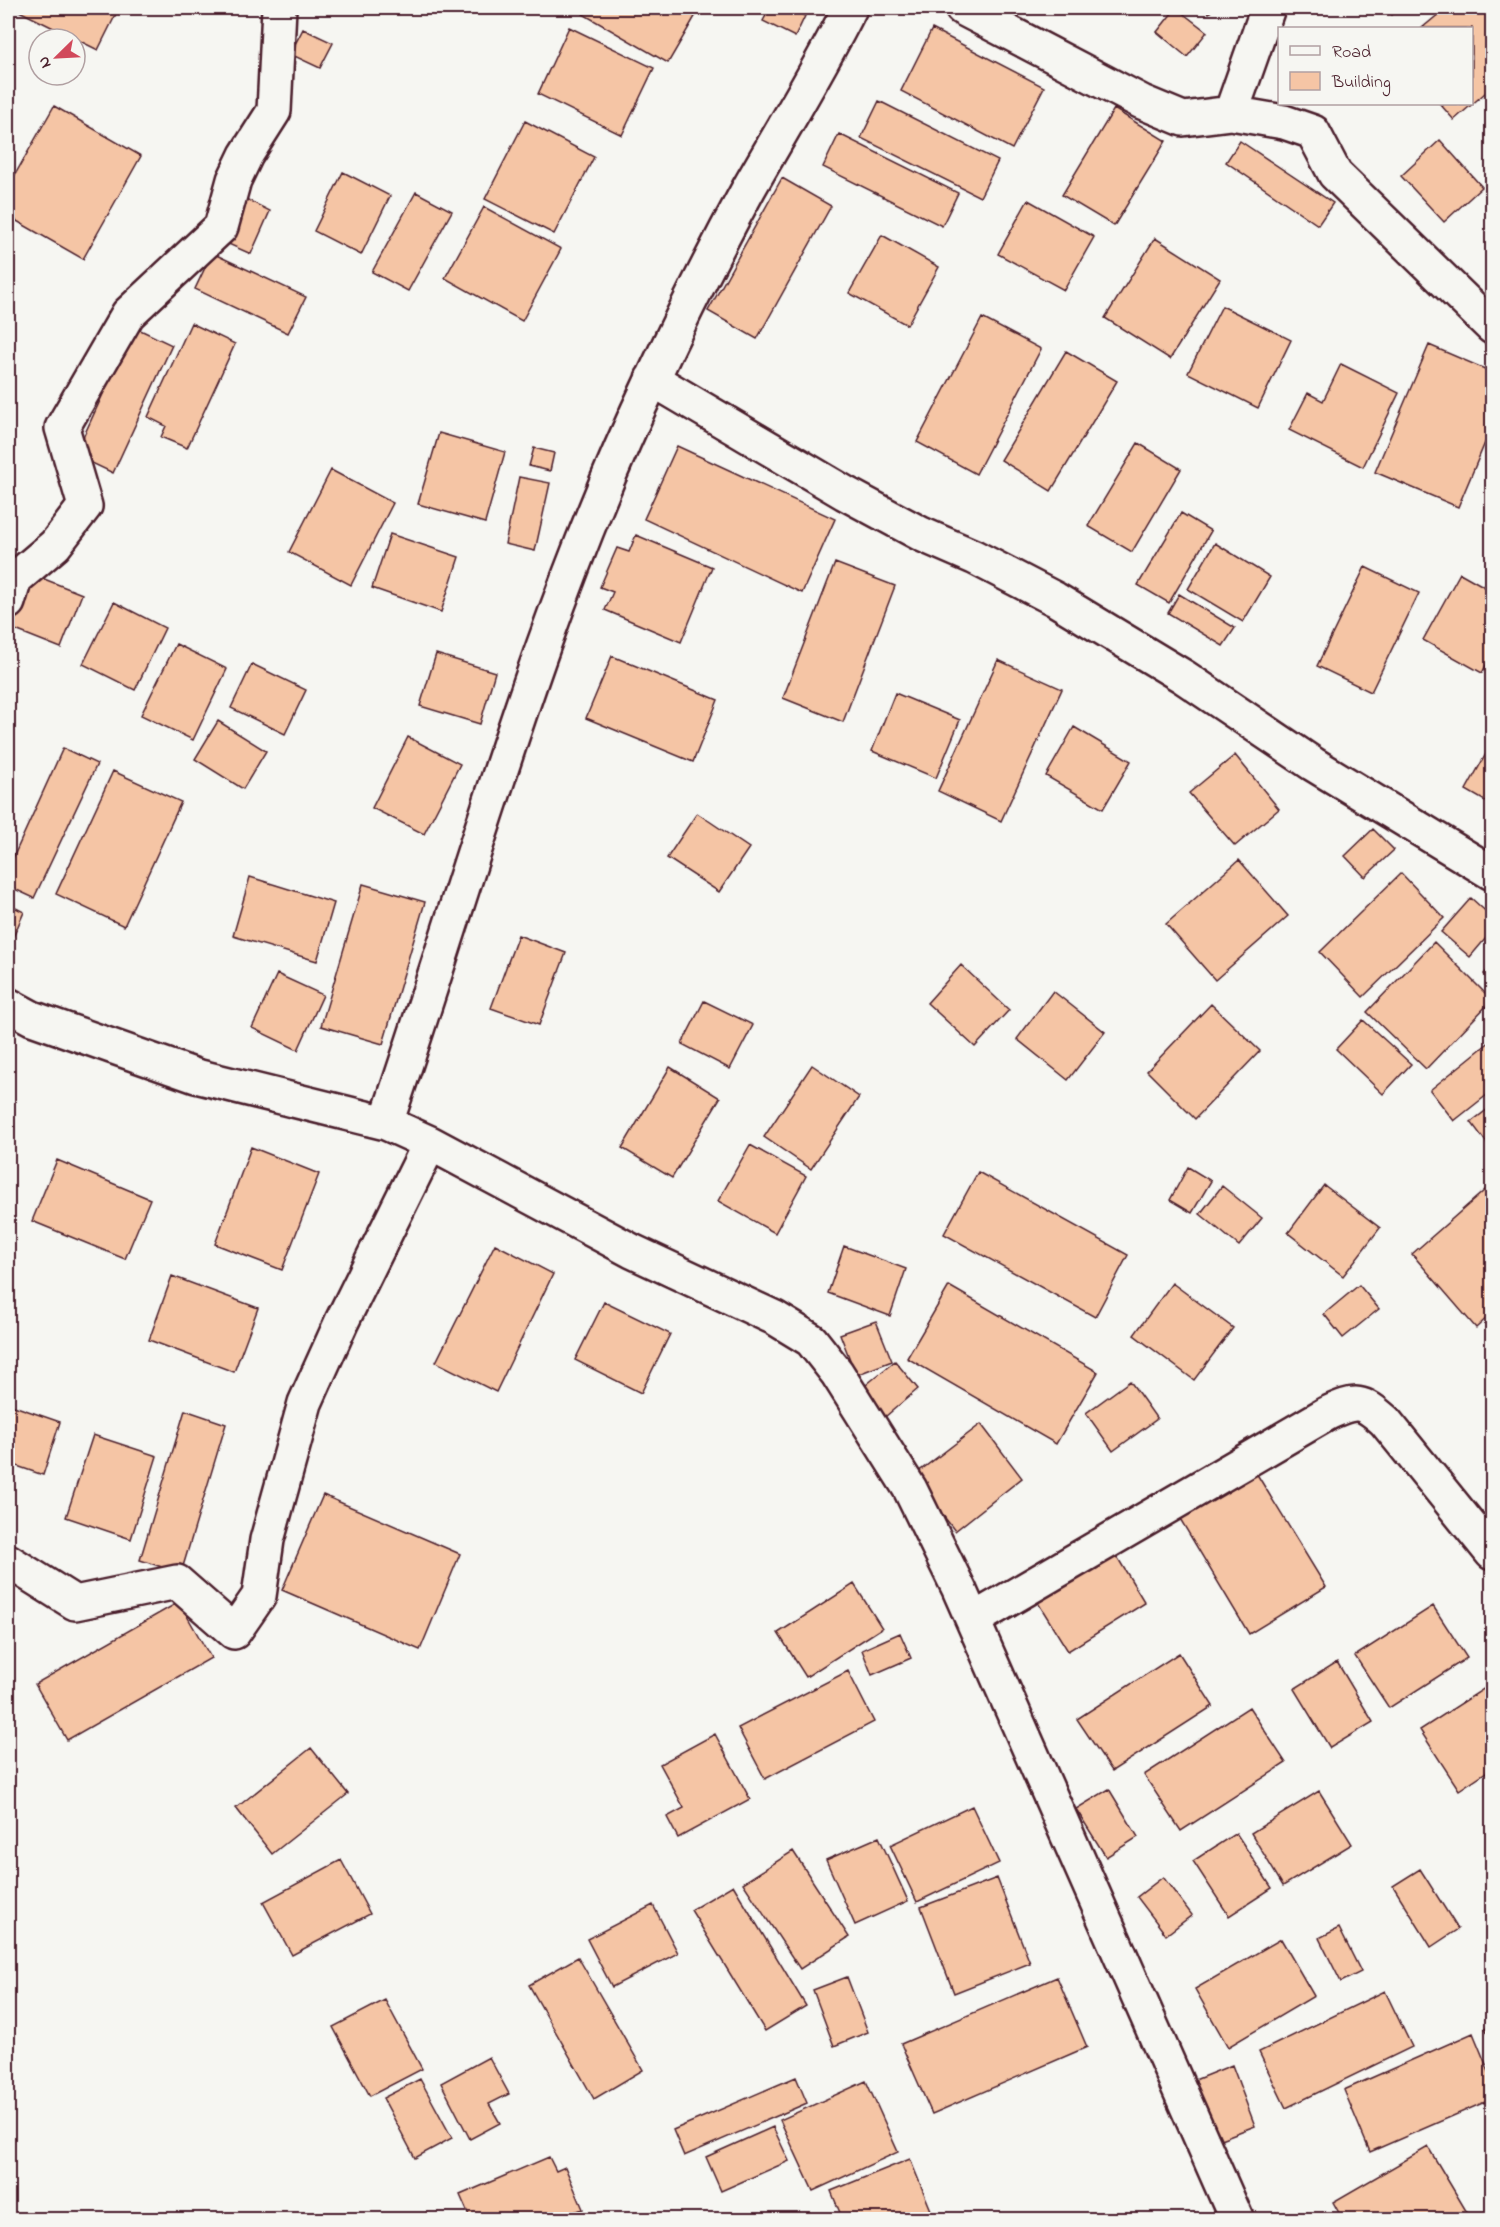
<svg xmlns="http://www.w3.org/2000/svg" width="1500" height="2227" font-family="'Indie Flower',sans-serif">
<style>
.building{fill:#f5c5a5;stroke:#4a1f2b;stroke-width:1.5}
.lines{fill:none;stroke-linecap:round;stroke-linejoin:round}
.minor-casing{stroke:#4a1f2b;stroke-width:38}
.minor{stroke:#f6f6f2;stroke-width:33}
</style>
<rect width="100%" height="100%" fill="#f6f6f2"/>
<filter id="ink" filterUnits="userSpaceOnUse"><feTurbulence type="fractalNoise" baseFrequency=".0167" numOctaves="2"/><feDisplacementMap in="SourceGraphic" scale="12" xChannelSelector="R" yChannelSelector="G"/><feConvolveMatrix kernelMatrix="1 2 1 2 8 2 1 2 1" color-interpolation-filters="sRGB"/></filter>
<g filter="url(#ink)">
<path class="building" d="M13 8H119L98 50Z
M587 8H700L668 63 583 14Z
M770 8H789L805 16 795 37 763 21Z
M1176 8 1207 32 1187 57 1157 32Z
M1202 8H1214L1209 13Z
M1385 8H1399L1392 15Z
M1446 8H1492V87L1454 120 1440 104H1472V28H1422Z
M569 27 654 68 622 135 538 94Z
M303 29 333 43 320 68 290 54Z
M932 29 1044 87 1012 149 901 91Z
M879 101 998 161 980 197 861 138Z
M54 106 141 156 83 259 8 216V187Z
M1114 109 1166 141 1114 226 1062 195Z
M525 121 594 157 554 234 485 199Z
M839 134 958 193 942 226 823 167Z
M1440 140 1482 187 1444 222 1401 176Z
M1240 141 1333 203 1318 225 1226 162Z
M343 172 390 196 361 255 314 231Z
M782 178 831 206 757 339 708 311Z
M416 192 452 211 408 291 372 272Z
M238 195 270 211 251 254 217 239Z
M1028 200 1094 237 1064 290 998 254Z
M484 207 561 249 522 321 445 278Z
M882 235 939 267 907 325 849 293Z
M1155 238 1220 279 1170 359 1105 318Z
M212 253 306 297 288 333 195 289Z
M1222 306 1291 340 1258 408 1188 373Z
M982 318 1041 349 976 474 917 442Z
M191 323 235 344 187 448 161 437 166 426 148 417Z
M134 327 172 345 113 473 75 455Z
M1429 345 1492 372V426L1458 507 1375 472Z
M1066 351 1117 381 1051 491 1001 460Z
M1341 364 1399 393 1363 467 1289 430 1308 393 1323 401Z
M439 433 505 452 485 523 418 504Z
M1138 443 1181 469 1132 552 1088 526Z
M677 446 835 519 802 593 644 519Z
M534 448 554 453 550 471 529 466Z
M331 470 393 503 351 585 289 552Z
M519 477 550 483 535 551 505 544Z
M1181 513 1211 531 1169 603 1138 585Z
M390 534 459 557 441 612 372 588Z
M636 535 712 567 681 642 605 610 613 592 600 587 617 548 629 552Z
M1215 543 1270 577 1243 622 1188 589Z
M835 563 895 586 843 722 783 698Z
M1365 567 1419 593 1371 692 1317 666Z
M29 573 82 594 61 648 8 627Z
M1460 573 1492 591V654L1482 673 1423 640Z
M1179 594 1235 628 1223 646 1168 613Z
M114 602 165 628 135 690 83 664Z
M176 644 227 669 193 740 141 715Z
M436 654 495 672 480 724 420 706Z
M612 656 718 700 693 762 586 718Z
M998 660 1062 689 1001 821 938 791Z
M252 664 306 690 285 734 231 708Z
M895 693 960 720 936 778 872 751Z
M218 721 266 751 243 789 195 759Z
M1074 727 1131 761 1103 809 1046 776Z
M408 737 460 764 424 834 372 808Z
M1492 743V805L1466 790Z
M63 748 97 764 34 898 8 886V869Z
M1235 755 1279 809 1235 846 1189 793Z
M113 771 181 802 124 926 56 894Z
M697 813 749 848 719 892 667 858Z
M1373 829 1394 850 1365 877 1345 856Z
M1239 860 1288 916 1215 980 1166 924Z
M1401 873 1444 918 1363 997 1320 952Z
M250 877 334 903 317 961 233 936Z
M363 884 425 902 383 1044 321 1026Z
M1471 898 1492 917V931L1470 957 1441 932Z
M8 904 24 912 8 949Z
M518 935 566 953 539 1025 491 1008Z
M1434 942 1492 1000 1426 1069 1367 1012Z
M961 965 1009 1010 975 1047 927 1003Z
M1492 966V983L1484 974Z
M277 974 323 995 298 1050 252 1028Z
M1053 991 1105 1032 1068 1080 1017 1039Z
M704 1001 753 1025 730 1069 682 1044Z
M1211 1004 1260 1051 1195 1119 1147 1071Z
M1363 1020 1411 1064 1383 1094 1336 1049Z
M1492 1040V1091L1454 1121 1430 1090Z
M812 1065 859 1097 811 1169 764 1137Z
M670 1067 720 1098 672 1178 622 1148Z
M1492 1106V1150L1471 1122Z
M750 1145 806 1176 775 1233 718 1201Z
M251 1147 319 1174 282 1270 215 1244Z
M57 1160 150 1199 125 1259 32 1221Z
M1188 1167 1211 1181 1192 1213 1170 1200Z
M978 1172 1128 1255 1095 1317 944 1234Z
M1492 1184V1313L1476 1328 1412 1254Z
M1324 1185 1380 1228 1343 1276 1288 1233Z
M1222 1186 1262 1218 1239 1246 1200 1214Z
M495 1244 553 1274 496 1392 436 1362Z
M844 1246 906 1269 890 1316 828 1293Z
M172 1276 258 1308 234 1372 149 1340Z
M1172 1283 1233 1328 1194 1380 1134 1335Z
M1359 1285 1379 1309 1343 1338 1324 1314Z
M949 1286 1098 1372 1056 1444 907 1358Z
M604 1302 670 1334 641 1393 575 1360Z
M876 1321 892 1361 856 1375 840 1334Z
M895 1361 918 1389 879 1422 855 1394Z
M1130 1381 1157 1419 1113 1451 1086 1413Z
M8 1404 60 1422 43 1475 8 1463Z
M185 1410 226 1424 181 1573 140 1560Z
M981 1424 1022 1478 955 1531 913 1476Z
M93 1435 157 1456 131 1539 66 1517Z
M1255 1471 1326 1587 1249 1634 1179 1517Z
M323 1495 460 1554 420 1650 282 1590Z
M1113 1550 1145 1603 1068 1651 1035 1598Z
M854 1584 882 1628 806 1677 778 1633Z
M179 1602 211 1658 67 1740 35 1684Z
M1433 1606 1467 1658 1389 1708 1355 1656Z
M900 1633 911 1658 872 1675 862 1650Z
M1179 1653 1213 1706 1112 1771 1077 1719Z
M1337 1662 1373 1722 1330 1748 1294 1689Z
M848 1671 874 1722 765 1779 738 1728Z
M1491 1684 1492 1768 1459 1790 1420 1730Z
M1249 1707 1286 1763 1181 1831 1144 1775Z
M715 1734 750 1799 678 1838 667 1817 684 1808 660 1764Z
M311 1748 348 1794 272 1854 236 1808Z
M1109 1789 1138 1837 1106 1857 1076 1809Z
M1319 1791 1352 1844 1283 1886 1251 1833Z
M972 1806 999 1863 917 1902 890 1845Z
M1236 1833 1272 1888 1229 1916 1193 1861Z
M879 1837 908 1901 855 1925 826 1860Z
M793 1851 849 1937 800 1969 743 1883Z
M341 1860 370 1914 292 1955 263 1902Z
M1420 1869 1458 1929 1431 1947 1393 1886Z
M1163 1877 1192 1915 1166 1935 1137 1897Z
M997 1878 1030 1963 954 1993 921 1907Z
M733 1885 806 2006 765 2031 691 1910Z
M653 1905 678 1953 612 1987 587 1939Z
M1339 1928 1361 1972 1341 1982 1319 1938Z
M1281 1939 1314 1996 1228 2047 1195 1989Z
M578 1957 643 2070 594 2099 529 1985Z
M847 1977 868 2032 834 2046 813 1990Z
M1057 1977 1087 2047 932 2114 901 2044Z
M1385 1991 1412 2047 1286 2108 1259 2052Z
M385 2000 422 2069 370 2096 333 2027Z
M1492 2023V2041L1485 2028Z
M1473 2033 1492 2079V2099L1370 2152 1344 2090Z
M489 2057 509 2094 489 2104 500 2123 470 2139 441 2083Z
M1232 2065 1255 2126 1218 2140 1195 2080Z
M796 2077 807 2103 684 2156 673 2130Z
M420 2079 452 2138 415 2158 383 2098Z
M866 2081 898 2152 813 2191 780 2120Z
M773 2127 789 2161 721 2191 706 2157Z
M1428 2147 1471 2219 1343 2220 1333 2202Z
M549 2157 556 2171 565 2167 583 2209 571 2213 574 2220H471L460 2195Z
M910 2159 935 2220H843L831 2191Z"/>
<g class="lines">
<defs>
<path id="minor" d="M962 8 1142 102 1183 119 1231 113 1284 122 1313 132 1335 174 1492 327
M1231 113 1268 8
M652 379 845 493 921 534 974 557 1055 599 1184 677 1313 764 1492 873
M8 602 15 579 55 545 85 506 62 428 128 314 221 227 234 180 246 155 274 111 279 8
M8 1005 32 1018 196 1076 386 1123 430 1143 632 1251 775 1318 811 1340 837 1373 910 1489 959 1589 1237 2220
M386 1123C471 873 539 617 653 378 683 314 715 250 749 188 783 128 819 70 850 8
M8 1561 75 1603 177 1582 234 1632 259 1596 267 1540 305 1403 342 1321 430 1143
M973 1620 1328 1413C1357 1400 1361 1400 1385 1421L1492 1553"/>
</defs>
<use href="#minor" class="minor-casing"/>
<use href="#minor" class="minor"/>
</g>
</g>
<rect width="1500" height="2227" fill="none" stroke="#f6f6f2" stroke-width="30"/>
<rect x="15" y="15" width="1470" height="2197" fill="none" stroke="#4a1f2b" stroke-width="2" filter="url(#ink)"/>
<rect x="1278" y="27" width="195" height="78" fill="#f6f6f2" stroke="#b1a0a2" stroke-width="1.5"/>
<rect x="1290" y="46" width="30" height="9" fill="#f6f6f2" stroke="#b1a0a2" stroke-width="1.5"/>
<text x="1332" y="57" font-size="18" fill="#4a1f2b">Road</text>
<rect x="1290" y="72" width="30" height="18" fill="#f5c5a5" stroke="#b1a0a2" stroke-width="1.5"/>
<text x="1332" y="87" font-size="18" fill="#4a1f2b">Building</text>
<g transform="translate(57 57) rotate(246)"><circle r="28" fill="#f6f6f2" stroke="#b1a0a2" stroke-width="1.5"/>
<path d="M0-4.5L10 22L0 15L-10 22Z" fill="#d1495b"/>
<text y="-9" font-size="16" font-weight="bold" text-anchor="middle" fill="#4a1f2b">N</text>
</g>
</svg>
